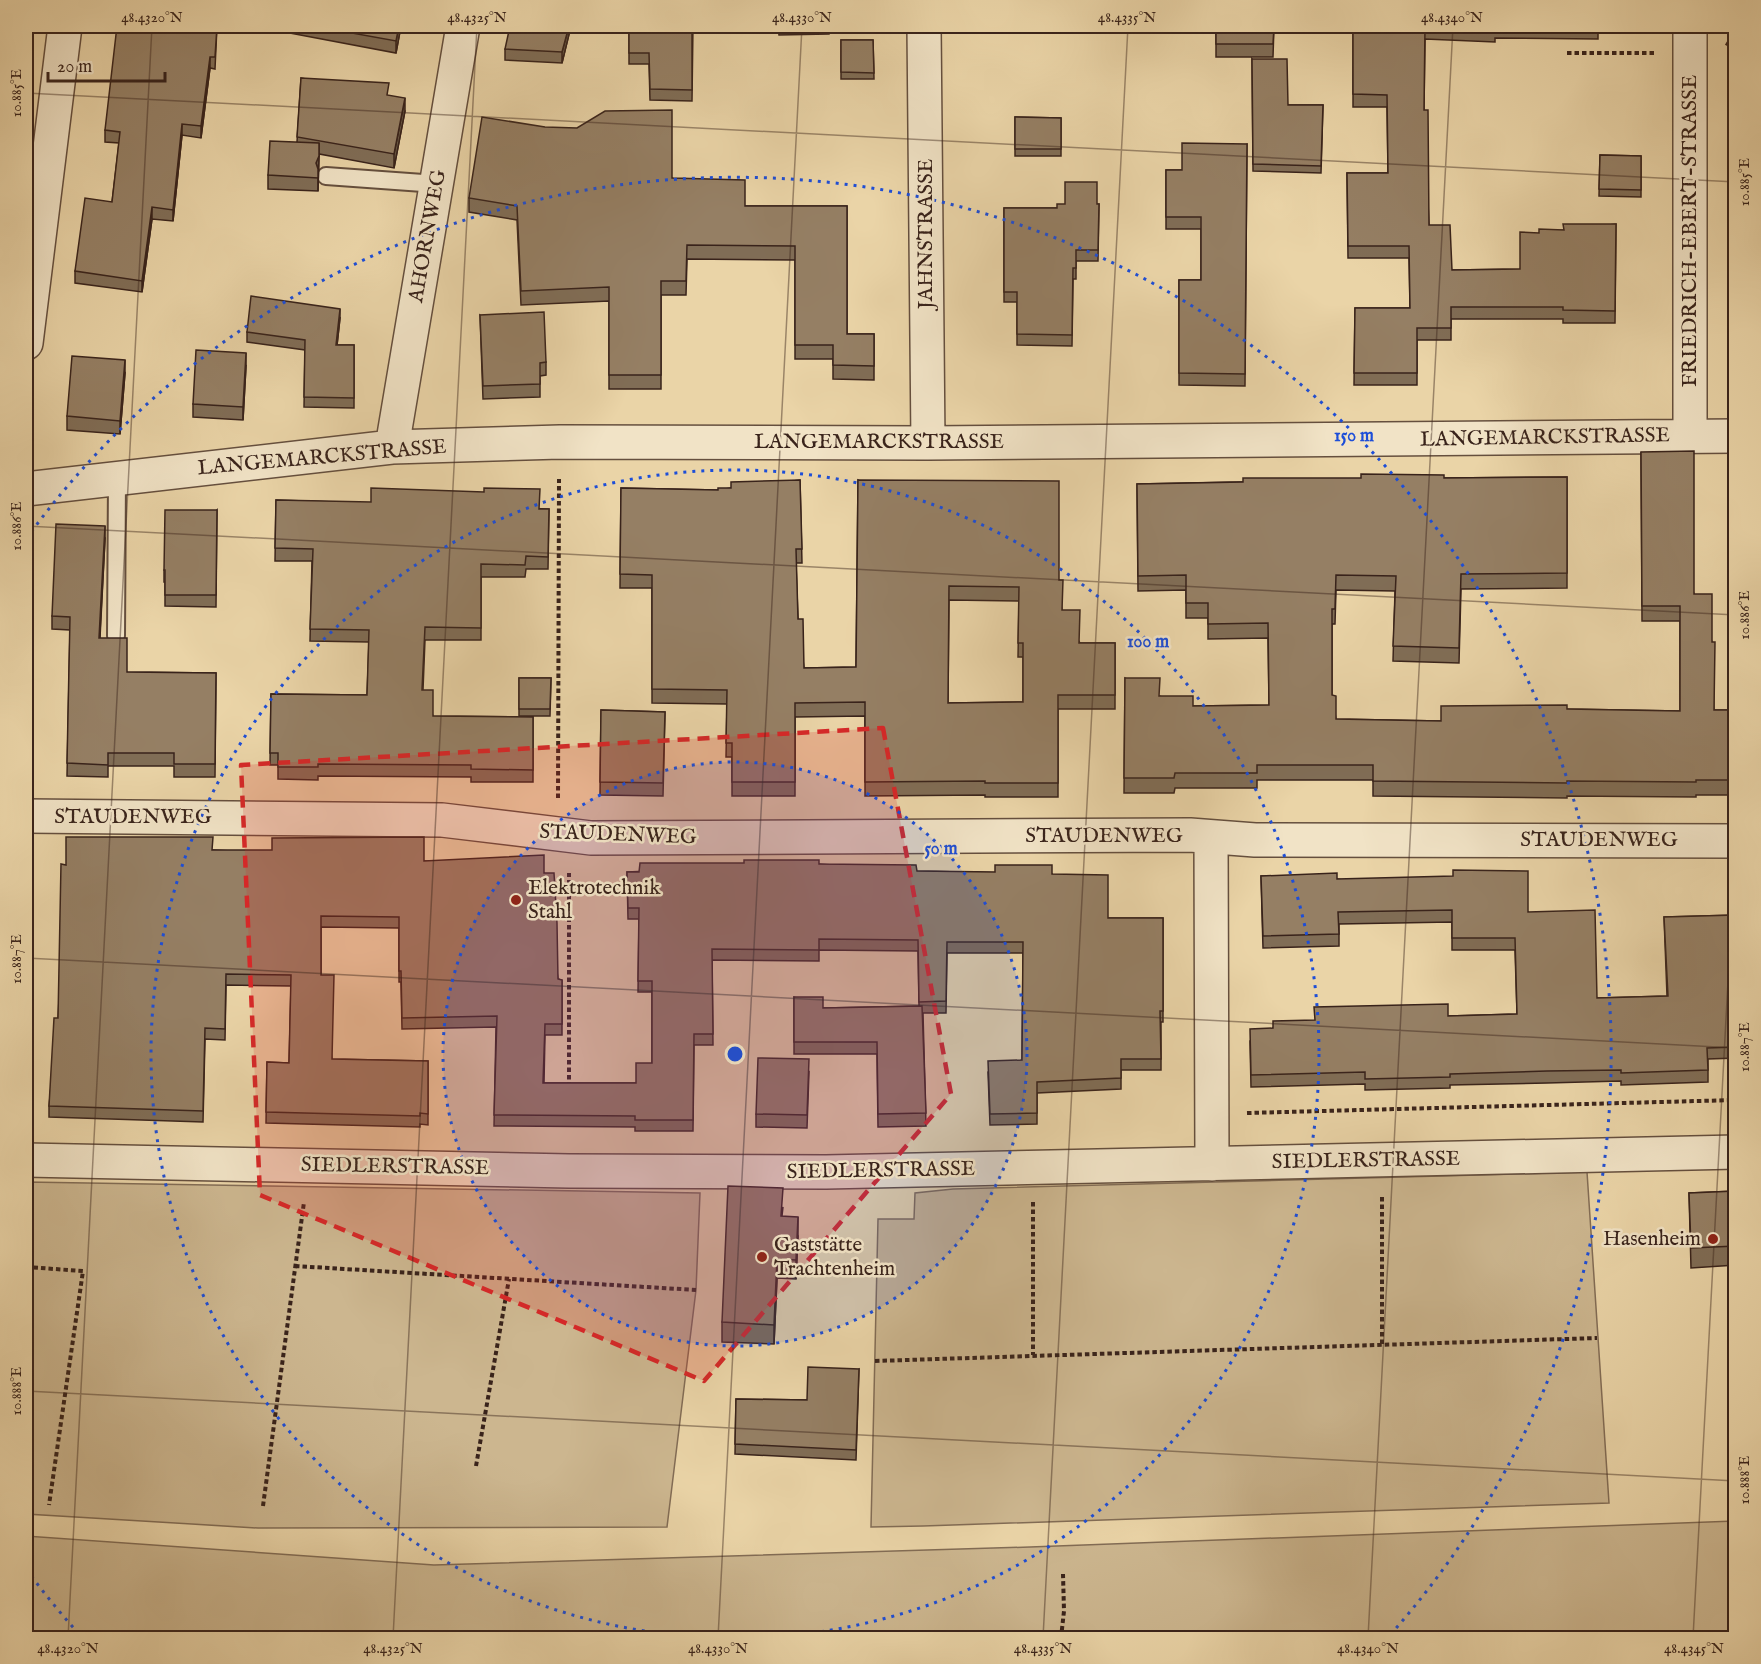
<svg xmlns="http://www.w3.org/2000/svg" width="1761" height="1664" font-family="'IM FELL English',serif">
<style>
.green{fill:#ccb68f;stroke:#826c55;stroke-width:1.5}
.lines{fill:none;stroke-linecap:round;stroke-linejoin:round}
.service-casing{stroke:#654f3e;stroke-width:20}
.minor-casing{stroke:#654f3e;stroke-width:36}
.path{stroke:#39231b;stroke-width:4;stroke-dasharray:4.5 3;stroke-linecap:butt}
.service{stroke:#f1e3c6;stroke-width:16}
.minor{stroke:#f1e3c6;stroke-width:33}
.wall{fill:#806d56;stroke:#39231b;stroke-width:1.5;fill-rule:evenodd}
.shaded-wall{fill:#685946;stroke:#39231b;stroke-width:1.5}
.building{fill:#957f64;stroke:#39231b;stroke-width:1.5;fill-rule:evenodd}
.marked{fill:#d62828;fill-opacity:0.2;stroke:#d62828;stroke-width:4.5;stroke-dasharray:12 8;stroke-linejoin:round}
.ticks{fill:none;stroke:#39231b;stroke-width:1.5;stroke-opacity:0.45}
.ring{fill:none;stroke:#1d4ed8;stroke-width:3;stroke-dasharray:3 6}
.poi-dot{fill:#8f2418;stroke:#f1e3c6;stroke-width:2}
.labels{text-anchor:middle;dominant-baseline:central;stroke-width:5;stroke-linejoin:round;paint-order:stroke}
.street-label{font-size:21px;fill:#39231b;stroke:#f1e3c6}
.poi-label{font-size:21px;fill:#39231b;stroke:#f1e3c6;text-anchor:start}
.centre{fill:#1d4ed8;stroke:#f1e3c6;stroke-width:3}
.ring-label{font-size:18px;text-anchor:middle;font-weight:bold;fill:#1d4ed8;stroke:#f1e3c6;stroke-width:5;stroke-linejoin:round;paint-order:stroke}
.neatline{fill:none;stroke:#39231b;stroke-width:2}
.ticks-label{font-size:15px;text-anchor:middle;fill:#39231b}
</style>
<rect width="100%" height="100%" fill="#ead4a7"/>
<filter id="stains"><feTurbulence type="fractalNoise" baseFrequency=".00333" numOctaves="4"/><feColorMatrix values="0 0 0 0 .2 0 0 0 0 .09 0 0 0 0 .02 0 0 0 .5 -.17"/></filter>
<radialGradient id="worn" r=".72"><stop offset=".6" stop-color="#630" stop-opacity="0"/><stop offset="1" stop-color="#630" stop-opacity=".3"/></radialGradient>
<path class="green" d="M1587 1172 1609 1503 923 1526 871 1527 878 1219H914L915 1193 953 1189Z
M26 1182 700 1193 696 1290 667 1527 258 1528 26 1514Z
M1735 1521V1638H26V1536L434 1565 1030 1547Z"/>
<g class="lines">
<defs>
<path id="service" d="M326 176 437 184
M116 636 117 478"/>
<path id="minor" d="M924 26 928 443
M26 343 65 26
M1690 436V26
M392 447 463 26
M26 489 392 447 560 442 928 443 1736 436
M26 816 442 820 591 838 1190 835 1255 840 1736 841
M1211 837 1212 1164
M26 1160 569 1171 826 1172 1736 1152"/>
</defs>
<use href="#service" class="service-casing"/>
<use href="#minor" class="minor-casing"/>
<path class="path" d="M1726 43 1736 49
M1567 53H1654
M558 798 559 479
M569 1087V873
M1247 1113 1736 1100
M1382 1197V1345
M1033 1202V1355
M295 1266 696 1290
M26 1267 83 1271 49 1505
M875 1361 1597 1338
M476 1466 509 1279
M263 1506 304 1202
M171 1638 172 1636
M1061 1638 1064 1611 1063 1574"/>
<use href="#service" class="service"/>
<use href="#minor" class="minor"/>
</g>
<path class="wall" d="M217 26 215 69 210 68 201 138 182 135 173 221 152 219 142 292 75 283V271L112 202 119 143 105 142V130Z
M253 26H401L396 53Z
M571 26 562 63 505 60V49Z
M629 26H693L692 101 650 100 649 64H629Z
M778 26H829V34L779 35Z
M1216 26H1274L1273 57H1216Z
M1353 26H1598V39L1495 38V42L1425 39 1424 110 1429 225 1452 270 1520 269 1539 233 1616 224 1615 323H1563V319H1451V340H1417V385H1354L1355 308H1410L1409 258H1348L1347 173H1388L1387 107H1353Z
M841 40H873L874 79H841Z
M1252 59 1288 105H1323L1321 173 1253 171Z
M301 78 389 96 405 111 394 168 319 154 318 191 268 189V175L297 142Z
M1015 117 1061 118V156H1015Z
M1247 144 1245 386 1179 385V280H1201V229H1166V170H1182Z
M1600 155 1641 156V197L1599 196Z
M672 178 745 206H847V334H874V380L833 379V359H795V260L687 259 686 295H661V389H609V301L521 305 517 220 469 212V198Z
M1099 204 1098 261H1076V279H1073L1072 346 1017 345V302H1004V208H1057Z
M480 315 546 362V375L540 376V397L483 399Z
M340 318 337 345H354V408L304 407 305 350 247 342V332Z
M246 366 243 420 193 417V404Z
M125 373 120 434 67 430V416Z
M1641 452 1712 642 1714 710H1736V795H1696V797L1567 796V798L1373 796V780H1257V788H1175L1174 793H1124L1125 678 1159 696 1193 706 1269 705 1268 638 1208 639V618H1186V590L1138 591 1137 484 1444 478 1567 477V588L1461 589 1459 663 1393 661 1395 591 1336 590 1335 624H1332V695L1336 719 1441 721 1567 709 1680 711V621H1642Z
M800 480 802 563H796L798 619 804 668 856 667 858 480 1059 580 1062 610 1080 643H1115V709H1058V797H985V795L865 796V716L795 717V796H732V757H726L727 704 652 703V588H620L621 488 718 490 731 488ZM949 600 1019 601 1018 657H1023V702L948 703Z
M276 500 549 509 548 569H526L525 577H481V640H425L423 690 433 716 533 717V782H471V777L318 776V780L278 779V765H270L271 694 367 695 369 642 310 641 312 561H275Z
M217 510 216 607 165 606V582H164V570Z
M105 539 100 638 127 672 216 673 215 777H174V766H108V777L67 776 70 630 52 629V616Z
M519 678H551L550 716H519Z
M601 710 665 712 663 796 600 795Z
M213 850 424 861 544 873 558 979 562 980V1035H545L544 1083H636L652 1063V992H638L639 919H628L627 872 819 864 917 871 1052 874 1108 918H1163V1022H1161V1070H1121V1089L1037 1093V1124L990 1125 988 1072 1022 1060 1023 953H947L946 1013H923L926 1126 878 1127 877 1054H794V997L823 1008 919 1006 918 951 819 950V961L712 960 713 1045H694L693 1131H635V1127L494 1126 496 1027 402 1029 401 982H399V928L321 927V975L332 1059 428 1061V1125L420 1124V1127L266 1123 267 1062 289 1063 291 986 226 985 225 1040 205 1039 203 1122 49 1117V1106L58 1018 66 865Z
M1261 876 1337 879 1528 912 1597 998 1667 996 1664 917 1736 915V1058L1708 1059V1082L1621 1085V1081L1547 1083 1450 1085V1088L1365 1090V1084L1251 1087 1250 1041 1273 1028 1448 1016 1517 1014 1515 950H1452V922L1339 924V946L1263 948Z
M809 1072 807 1128 756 1127V1114Z
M1736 1191V1265L1691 1268 1689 1193Z
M783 1207 782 1216 798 1236 796 1279 777 1278 774 1344 722 1342V1322Z
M859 1369 856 1460 735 1454 736 1399 807 1400Z"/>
<path class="shaded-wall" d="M399 26H401L396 53V41Z
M569 26H571L562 63V52Z
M210 57V68L201 138V126Z
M405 98V111L394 168V154Z
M182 124V135L173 221V210Z
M319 143V156L318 191V170L316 163Z
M152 207V219L142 292V281Z
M340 309V318L336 355V345Z
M246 353V366L243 420V407Z
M125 360V373L120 434V421Z
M105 526V539L99 651V638Z
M798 1217V1236L796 1279V1260Z
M777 1259V1278L774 1344V1325Z"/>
<path class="building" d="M117 26H217L215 57H210L201 126 182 124 173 210 152 207 142 281 75 271 85 198 112 202 120 132 105 130Z
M313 26H399L396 41Z
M510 26H569L562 52 505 49Z
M629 26H692V90L650 89 649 53H629Z
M1216 26H1274L1273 44H1216Z
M1353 26H1495V30L1425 27 1424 110H1428L1429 225H1450L1452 270 1520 269V232L1539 233V229L1564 230 1563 224H1616L1615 311 1563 310V307H1451V328H1417V373H1354L1355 308H1410L1409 246H1348L1347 173H1388L1387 95 1353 94Z
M1499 26H1598V27Z
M841 40H873L874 73 841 72Z
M1252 59H1287L1288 105H1323L1321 166 1253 164Z
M301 78 389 83 387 95 405 98 394 154 297 137Z
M672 110V178L745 180V206H847V334H874V366L833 365V345H795V246L687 245 686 281H661V375H609V287L521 291 517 206 469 198 482 117 545 127 577 128 605 111Z
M1015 117 1061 118V149H1015Z
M270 141 319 143V156L316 163 318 169V178L268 175Z
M1182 143 1247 144 1245 374 1179 373V280H1201V217H1166V170H1182Z
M1600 155 1641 156V190L1599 189Z
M1065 182H1097V204H1099L1098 250H1076V268H1073L1072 335 1017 334V292H1004V208H1057V204H1065Z
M251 296 340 309 336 345H354V398L304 397 305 340 247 332Z
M544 312 546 362 540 363V384L483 386 480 315Z
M196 350 246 353 243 407 193 404Z
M72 356 125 360 120 421 67 416Z
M1694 451V594H1712V642H1715L1714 710H1736V780H1696V782L1567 781V783L1373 781V765H1257V773H1175L1174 778H1124L1125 678H1160L1159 696H1193V706L1269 705 1268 623 1208 624V603H1186V575L1138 576 1137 484 1243 482V478H1361V474L1444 475V478L1567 477V573L1461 574 1459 648 1393 646 1396 576 1336 575 1335 609H1332V695L1336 696V719L1441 721V706L1567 705V709L1680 711V606H1642L1641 452Z
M800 480 802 549H796L798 619H803L804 668 856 667 858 480 1059 481V580H1063L1062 610H1080L1079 643H1115V695H1058V783H985V781L865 782V702L795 703V782H732V743H726L727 690 652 689V575L620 574 621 488 718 490V488H731V482ZM949 586 1019 587 1018 643H1023V702L948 703Z
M371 488 484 492V488L540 489 539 509H549L548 557 526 556 525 565 481 564V628L425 627 422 690H433V716L533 717V770L471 769V765L318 764V767H278V753H270L271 694 367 695 369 630 310 629 313 549 275 548 276 500 371 502Z
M165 510H217L216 595H165V570H164Z
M56 524 105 526 99 638H127V672L216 673 215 764H174V753H108V765L67 763 70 617 52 616Z
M519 678H551L550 709H519Z
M601 710 665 712 663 783 600 782Z
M66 837H213L212 850H272V838L424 837V861L544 855V873H554L557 923 558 979 562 980V1024H545L543 1083H636V1063H652V981H638L639 908H628L627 872H639L640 863H744V860H819V864L916 865 917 871 995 872V865H1052V874L1108 875V918H1163V1011H1160L1161 1059H1121V1078L1037 1082V1113L990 1114 988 1061 1022 1060 1023 942H947L946 1001 919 1002 918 940 819 939V950L712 949 713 1034H694L693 1120H635V1116L494 1115 497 1016 402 1018 401 971H399V917L321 916V975H334L332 1059 428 1061V1114L420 1113V1116L266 1112 267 1062 289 1063 291 975 226 974 225 1029 205 1028 203 1111 49 1106 54 1018H58L61 864 66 865Z
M1453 870 1528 871V912L1595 910 1597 998 1668 996 1664 917 1736 915V1047L1707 1048 1708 1070 1621 1073V1070L1547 1071 1450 1074V1077L1365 1079V1072L1251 1075 1250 1029 1273 1028V1021L1315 1020 1314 1007 1448 1004V1016L1517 1014 1515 938H1452V910L1338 912 1339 934 1263 936 1261 876 1337 873V879L1453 876Z
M794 997H823V1008L922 1006 926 1113 878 1114 877 1042H794Z
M758 1058 809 1059 807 1115 756 1114Z
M728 1186 783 1188 781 1216 798 1217 796 1260 777 1259 774 1325 722 1322Z
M1736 1191V1246L1691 1248 1689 1193Z
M808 1367 859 1369 856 1450 735 1444 736 1399 807 1400Z"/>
<path class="marked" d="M883 728 951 1094 704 1381 260 1195 241 765Z"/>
<path class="ticks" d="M26 93 1736 182M26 526 1736 615M26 958 1736 1048M26 1391 1736 1481M68 1638 152 26M393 1638 477 26M718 1638 802 26M1043 1638 1128 26M1368 1638 1453 26M1693 1638 1736 831"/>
<circle cx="735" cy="1054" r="292" fill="#1d4ed8" fill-opacity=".12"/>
<g class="ring">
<circle cx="735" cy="1054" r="292"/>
<circle cx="735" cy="1054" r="584"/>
<path d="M79 1634A876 876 0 0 1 26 1569M26 539A876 876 0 1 1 1391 1634"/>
</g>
<g class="poi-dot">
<circle cx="516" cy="900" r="6"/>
<circle cx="1713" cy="1239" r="6"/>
<circle cx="762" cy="1257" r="6"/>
</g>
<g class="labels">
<g class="street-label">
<text transform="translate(1690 231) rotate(-90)">FRIEDRICH-EBERT-STRASSE</text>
<text transform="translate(926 234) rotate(-90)">JAHNSTRASSE</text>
<text transform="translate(428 236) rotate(-80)">AHORNWEG</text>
<text transform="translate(1545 438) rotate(-1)">LANGEMARCKSTRASSE</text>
<text x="879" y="442">LANGEMARCKSTRASSE</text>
<text transform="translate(322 458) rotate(-5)">LANGEMARCKSTRASSE</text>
<text x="133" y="817">STAUDENWEG</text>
<text transform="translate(618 835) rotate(2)">STAUDENWEG</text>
<text x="1104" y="836">STAUDENWEG</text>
<text x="1599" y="840">STAUDENWEG</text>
<text transform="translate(1366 1161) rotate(-1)">SIEDLERSTRASSE</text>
<text transform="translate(395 1167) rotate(1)">SIEDLERSTRASSE</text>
<text transform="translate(881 1171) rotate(-1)">SIEDLERSTRASSE</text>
</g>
<g class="poi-label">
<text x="528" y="888">Elektrotechnik<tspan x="528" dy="24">Stahl</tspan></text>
<text x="1701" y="1239" text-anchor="end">Hasenheim</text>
<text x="774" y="1245">Gaststätte<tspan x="774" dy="24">Trachtenheim</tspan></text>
</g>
</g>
<circle cx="735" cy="1054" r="9" class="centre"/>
<g class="ring-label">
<text x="1354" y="441">150 m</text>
<text x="1148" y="647">100 m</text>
<text x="941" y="854">50 m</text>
</g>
<rect width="1761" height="1664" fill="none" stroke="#ead4a7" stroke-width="66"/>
<path d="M48 72v9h117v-9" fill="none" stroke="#39231b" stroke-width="3"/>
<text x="57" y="72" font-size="18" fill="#39231b" stroke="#f1e3c6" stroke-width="4.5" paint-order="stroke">20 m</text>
<rect x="33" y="33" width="1695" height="1598" class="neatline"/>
<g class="ticks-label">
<text x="152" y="22">48.4320°N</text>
<text x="477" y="22">48.4325°N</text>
<text x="802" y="22">48.4330°N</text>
<text x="1127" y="22">48.4335°N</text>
<text x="1452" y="22">48.4340°N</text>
<text transform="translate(16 93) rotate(-90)" y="5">10.885°E</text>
<text transform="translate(1744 182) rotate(-90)" y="5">10.885°E</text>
<text transform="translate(16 526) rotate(-90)" y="5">10.886°E</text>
<text transform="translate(1744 615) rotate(-90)" y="5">10.886°E</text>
<text transform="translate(16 959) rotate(-90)" y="5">10.887°E</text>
<text transform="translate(1744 1047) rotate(-90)" y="5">10.887°E</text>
<text transform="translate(16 1391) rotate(-90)" y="5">10.888°E</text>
<text transform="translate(1744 1480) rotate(-90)" y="5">10.888°E</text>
<text x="68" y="1653">48.4320°N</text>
<text x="393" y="1653">48.4325°N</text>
<text x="718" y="1653">48.4330°N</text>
<text x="1043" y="1653">48.4335°N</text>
<text x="1368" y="1653">48.4340°N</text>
<text x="1694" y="1653">48.4345°N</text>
</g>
<rect width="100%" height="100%" filter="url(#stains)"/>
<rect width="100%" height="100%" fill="url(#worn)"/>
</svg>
